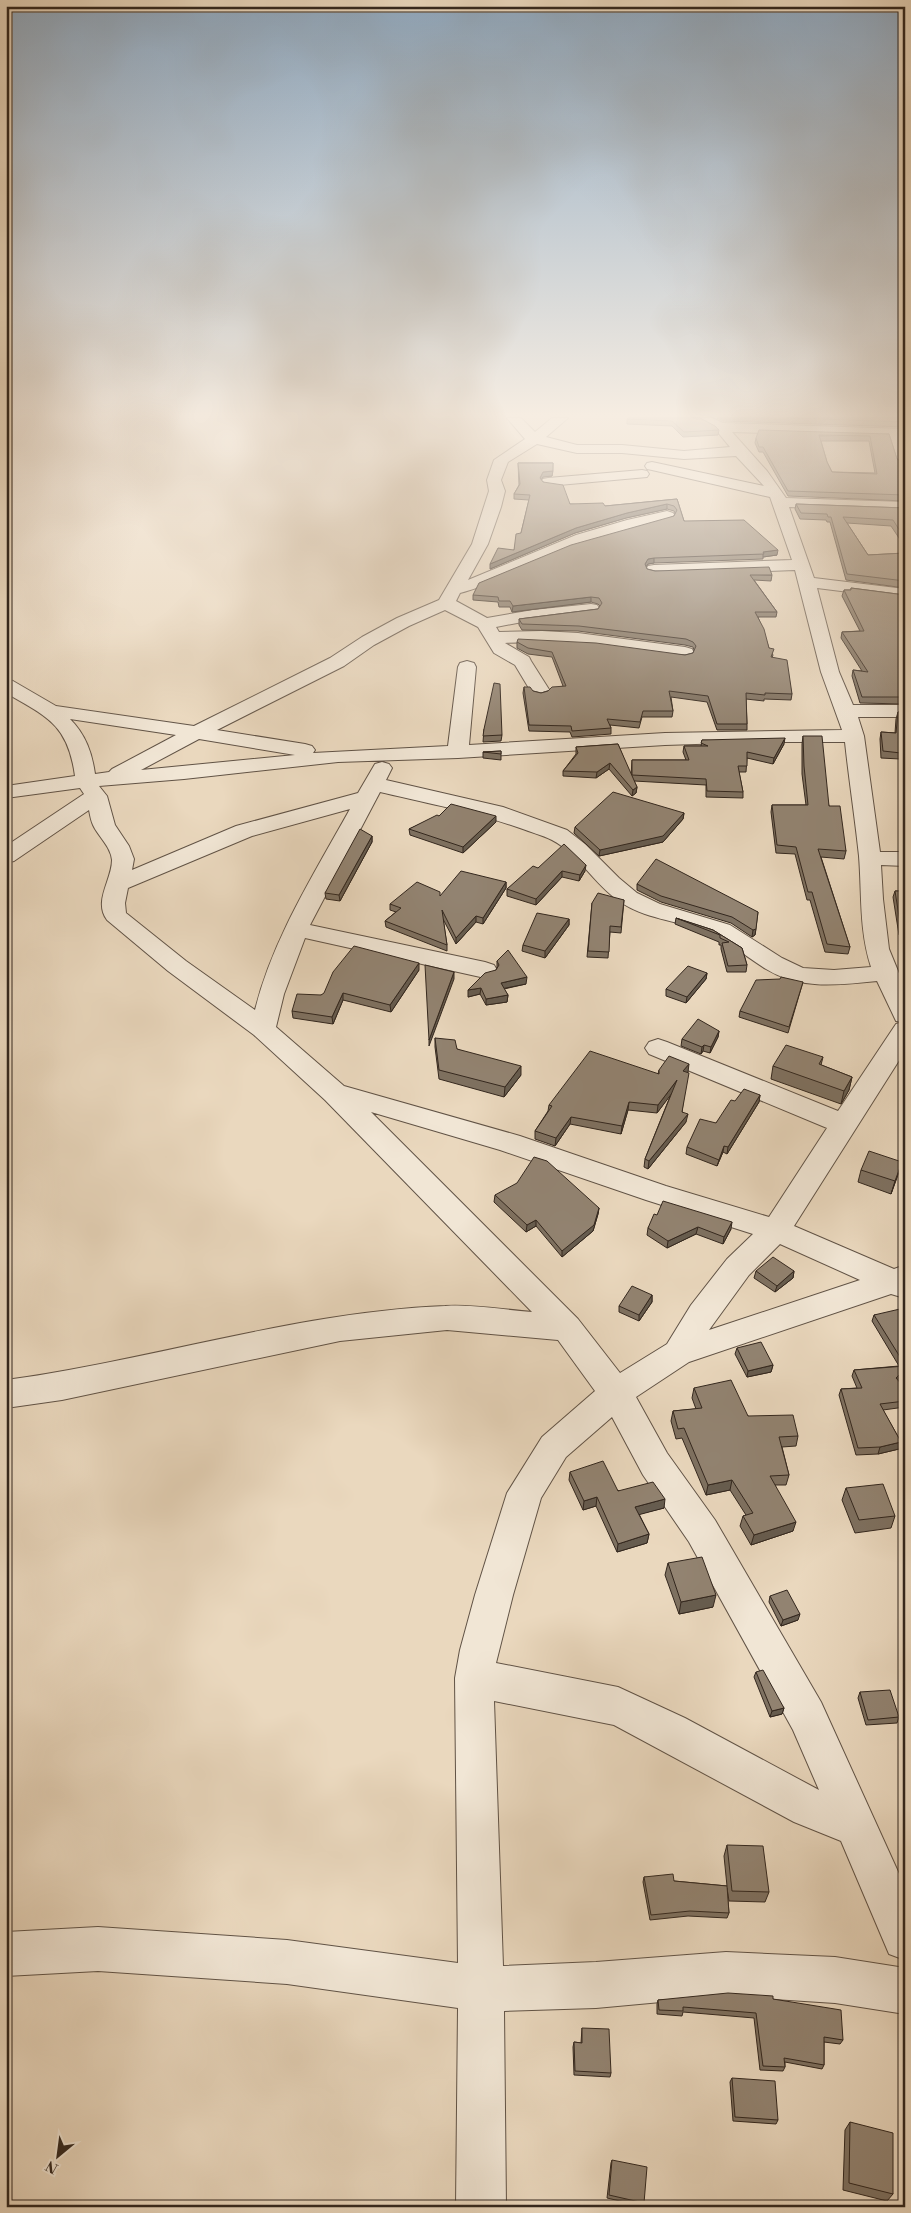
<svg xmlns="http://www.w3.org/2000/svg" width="911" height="2213" font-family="'Libre Bodoni',serif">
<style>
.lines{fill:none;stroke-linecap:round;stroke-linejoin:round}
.minor-casing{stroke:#615346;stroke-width:2}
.minor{fill:#f1e6d5;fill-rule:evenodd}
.wall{fill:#7e7161;stroke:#33271e;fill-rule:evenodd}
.shaded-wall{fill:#665c4f;stroke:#33271e}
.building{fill:#928371;stroke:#33271e;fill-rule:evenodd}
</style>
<rect width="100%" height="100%" fill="#ead8be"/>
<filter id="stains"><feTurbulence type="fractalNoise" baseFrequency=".004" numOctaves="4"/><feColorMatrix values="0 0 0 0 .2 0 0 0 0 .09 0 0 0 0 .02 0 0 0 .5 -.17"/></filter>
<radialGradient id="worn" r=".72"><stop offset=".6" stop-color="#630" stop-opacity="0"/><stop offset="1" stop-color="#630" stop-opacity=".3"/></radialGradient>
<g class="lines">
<defs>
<path id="minor" d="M507 418H521L535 432 552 418H568L546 437 577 445H622L684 451 730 447 716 430 693 418H712L723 423 905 429V468L898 464 889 437 732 432 767 471 786 498 905 502V512L789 507 814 578 905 589V599L817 588 839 672 853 705H905V717H858L864 736 880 852H905V866L881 865 883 899 889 949 905 988V1051L794 1226 894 1269 905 1265V1296L901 1297 891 1294 689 1362 636 1397 667 1453 715 1520 821 1702 905 1887V1960L889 1954 841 1841 794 1822 614 1725 494 1701 503 1966 596 1962 726 1952 835 1957 905 1968V2014L835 2003 726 1996 596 2008 504 2011 506 2207H456L458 2008 287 1984 98 1971 6 1976V1932L98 1927 287 1940 458 1963 455 1678 460 1650 475 1595 507 1493 542 1437 595 1391 558 1340 447 1330 340 1341 62 1400 6 1408V1380C153 1360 297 1312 445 1306 474 1304 504 1310 532 1312L325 1100 254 1035 168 971 107 920C93 901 112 880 112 860 111 847 98 836 93 825 91 821 90 815 89 810L14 861 6 863V846L84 794 80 788 6 798V786L75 776C68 725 48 717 6 693V679L13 681 56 706 194 726 330 658 362 637 397 618 439 600 472 544 489 491 487 480 494 460 525 439ZM537 444 577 453H622L684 459 736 456 764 486 652 462 647 463 645 466 647 469 652 470 770 497 792 560 654 565 648 566 646 570 648 574 654 575 795 570 821 672 842 730 665 733 469 745 476 667 474 663 467 661 460 663 458 667 448 746 313 753 315 750 312 746 305 744 217 730 344 666 374 645 409 626 445 610 478 627 494 653 515 665 533 695 540 697 547 695 550 691 531 661 529 657 505 643C566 640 625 650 685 659L692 657 694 653 692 649 685 647 578 633 542 631 499 632 496 627 533 620 597 613 600 609 597 605 591 604 533 610 487 618 456 601 460 593C494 584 524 567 556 554 594 539 633 529 673 519L675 516 673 513 667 511 627 520 576 535 468 580 488 544 501 507 505 491 501 480 508 462ZM70 719 176 735 112 769 109 772 95 774C92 753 86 735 70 719ZM199 739 295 755 141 770ZM758 742H845C849 780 855 818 859 856 862 894 859 930 871 967L834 970 803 968 782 958 730 925 660 904 637 893 619 878 585 844 567 830 503 807 386 780 392 768 389 764 382 762 375 764 358 793 236 826 132 870 134 859 129 846 115 825 107 796 99 786 184 779 338 762 458 758 665 745ZM380 792C427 803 474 812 520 828 530 832 542 835 552 840 579 854 594 884 619 901 644 919 676 920 704 931 727 940 745 956 766 969 800 990 838 985 877 981L896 1021 902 1022 896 1024 838 1111 667 1042 658 1039 649 1042 645 1048 649 1054 827 1128 769 1217 666 1186 520 1136 344 1086 276 1027 284 994 305 938 485 978 494 975 497 970 494 965 485 962 310 925ZM350 809C314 874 273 938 255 1010L186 961 126 913 125 903 128 888 252 836ZM371 1112 500 1150 646 1200 753 1234 727 1259 691 1305 667 1344 620 1373 578 1319ZM780 1244 860 1280 709 1330 749 1275ZM612 1417 643 1475 689 1542 793 1730 819 1790 685 1718 618 1687 496 1663 513 1595 541 1498 566 1457Z
M642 470 647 471 649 474 647 477 548 486 543 485 541 482 543 479 548 478Z"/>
</defs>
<use href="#minor" class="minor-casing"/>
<use href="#minor" class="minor"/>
</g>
<path class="wall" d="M700 418 719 430 718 435 683 437 672 426 627 424V419Z
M717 418H905V427L723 421Z
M889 434 897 459 905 464V501L788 496 763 452H759L755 443 756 438ZM821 441H869L875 473 832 472 827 462Z
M518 463H553L552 476 543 477 541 480 570 504 605 506 677 499 684 521 777 555 763 557V559L654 563 648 564 646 567 647 569 655 571 772 575 771 581 754 580 777 612 776 617H758L769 648 773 655 772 658 792 694 791 700 764 699V701L746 699 747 724V730H717L707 702 671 697 673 711 672 717H642L639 728 610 725 611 728V734L572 737 570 732 529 731 523 693 524 687 533 691 541 693 563 686 552 657 528 654 517 648V642L685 655 693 653 694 650 693 647 685 645 578 631 522 630 519 625V619L598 609 600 606 598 604 591 602 512 612 510 607H499L498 602 473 600V595L674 516 675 513 674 511 667 509 626 518 575 533 490 569 514 550 521 533 529 500 514 499V494L519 485Z
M796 504 905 508V547L891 526 847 523 868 555 905 553V588L846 580 830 522H827L826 520 800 519 795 509Z
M851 588 905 595V704L860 703 852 676 853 670 862 671 841 638 842 632 860 631 842 596 844 590H851Z
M898 712H905V775L900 759 881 758 880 739 881 732 895 733 896 719Z
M484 729 502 735 501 741 483 742Z
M803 736 846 851 844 859 821 857 850 947 848 954 825 952 810 900H807L795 854 776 853 771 812 772 805H806L802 774V744Z
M702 740 784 744 773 764 747 758 746 772H739L743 792V798L706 797V785L634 781 637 787 636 793 632 796 609 769 596 778 563 776V771L576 754V747L618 744 631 776 632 760H686L683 752 684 746H701Z
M501 751V760L483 758V752Z
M684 813 683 819 663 842 599 856 574 833 575 827Z
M439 816 496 822 463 853 410 835 409 829Z
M372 836V842L340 901 326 899 325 893Z
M538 868 585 871 579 881 562 877 536 905 507 896V889Z
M506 882V888L483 924 476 922 456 944 443 919 447 945V951L386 927 385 921 396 912 390 910V904L440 896Z
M637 884 758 912 755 935 752 937 731 923 661 902 637 890Z
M895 891H905V935H899L893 897Z
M624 900 621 933 610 932 608 958 587 957 592 903Z
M676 918 713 930 742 948 747 965 746 972H727L721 949V945H719V942L675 924Z
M569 919V925L545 958 522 951 523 945Z
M497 961 526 984 504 989 508 995 507 1002 486 1005 480 994 468 997 496 970 497 967Z
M419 970 391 1012 343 1000 333 1024 293 1018 292 1011 321 995Z
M707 973 706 979 686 1003 666 996V989Z
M803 982 788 1033 739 1017 740 1011Z
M719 1031 718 1037 710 1053 703 1051 701 1054 681 1046 682 1039Z
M435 1038 457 1049 521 1075 504 1097 439 1079 435 1047Z
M823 1057 821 1065 852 1077 849 1090 841 1104 771 1079 773 1066Z
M659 1070 687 1073 682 1112 686 1122 648 1169 644 1167 645 1159 671 1094 657 1113 628 1110 621 1134 570 1124 555 1146 535 1139V1131L548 1111 549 1105 658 1074Z
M760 1095 759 1102 727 1154 723 1152 717 1166 686 1154 687 1147 716 1123 735 1101Z
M902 1162 891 1194 858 1182 861 1170Z
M495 1195 599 1208 598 1214 593 1231 562 1257 536 1226 526 1232 494 1202Z
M657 1215 731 1229 723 1244 696 1234 667 1248 647 1235 648 1228Z
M756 1271H794L793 1278 775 1292 754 1278Z
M652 1295V1302L639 1321 619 1312V1306Z
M874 1315H905V1374L898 1381 905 1388V1407L883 1410 901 1442 899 1449 878 1454 856 1455 839 1395 841 1389 857 1388 852 1376 854 1370 899 1366 872 1321Z
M737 1348 773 1365 771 1372 747 1377 735 1354Z
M694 1388 748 1416 798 1436 796 1446 782 1447 789 1475 786 1485H775L793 1531 751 1545 740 1526 743 1516 746 1515 730 1490 706 1495 682 1438 676 1439 671 1421 673 1411 696 1409 692 1398Z
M570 1472 664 1508 639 1514 649 1534 647 1543 617 1552 596 1506 583 1510 569 1480Z
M846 1488 895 1516 891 1528 855 1533 842 1500Z
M668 1563 713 1607 679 1614 665 1575Z
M770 1596 798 1620 781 1626 769 1602Z
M756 1672 784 1708 782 1714 770 1717 754 1677Z
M860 1692 899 1717 897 1723 866 1725 858 1698Z
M727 1845 769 1892 765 1902 729 1901 727 1888 729 1913 727 1918 688 1916 650 1920 643 1882 644 1877 674 1881 727 1886 724 1856Z
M773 1999 843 2040 840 2044 824 2042V2065L822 2069 785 2062V2067L783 2071 760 2070 754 2018 683 2012 682 2016 657 2014V2004L658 2000Z
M582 2028 611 2073 610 2077 574 2075 573 2047 574 2042 581 2043Z
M732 2078 778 2120 776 2124 733 2121 730 2082Z
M850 2122 893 2194 887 2201 843 2190 845 2130Z
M612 2160 644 2203 642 2206 607 2198 611 2163Z"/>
<path class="shaded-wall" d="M553 471 552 476 543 477 539 483 540 478 543 472Z
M667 504V509L626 518 575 533 490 569V564L576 528 627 513Z
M778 550 777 555 763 557V552Z
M654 558V563L648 564 644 569 645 564 648 559Z
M591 597V602L512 612 513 606Z
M785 738 784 744 773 764 774 758Z
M610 763 609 769 596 778 597 772Z
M637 787 636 793 632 796 633 790Z
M684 813 683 819 663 842 599 856 600 850Z
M496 816V822L463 853V847Z
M372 836V842L340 901 339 895Z
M586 865 585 871 579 881 580 875Z
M562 871V877L536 905V899Z
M506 882V888L483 924V918Z
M476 916V922L456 944V938Z
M569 919V925L545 958V951Z
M756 929 755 935 752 937 753 930Z
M419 963V970L391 1012 390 1005Z
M454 972V979L429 1046V1040Z
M707 973 706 979 686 1003 687 997Z
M527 977 526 984 501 989V983Z
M481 988 480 994 468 997V990Z
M343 993V1000L333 1024 332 1017Z
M508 995 507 1002 486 1005V999Z
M719 1031 718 1037 710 1053 711 1047Z
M704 1045 703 1051 701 1054 702 1047Z
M689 1064 688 1072 682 1079 683 1071Z
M521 1066V1075L504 1097 505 1087Z
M852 1077 849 1090 841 1104 844 1091Z
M677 1080 676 1088 657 1113 658 1105Z
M760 1095 759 1102 727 1154 728 1147Z
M629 1102 628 1110 621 1134 622 1126Z
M688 1114 686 1122 648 1169 649 1161Z
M571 1117 570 1124 555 1146 556 1138Z
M724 1146 723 1152 717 1166 719 1160Z
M902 1162 898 1175 891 1194 895 1181Z
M599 1208 598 1214 593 1231 562 1257V1251Z
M536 1220V1226L526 1232 527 1225Z
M732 1222 731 1229 723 1244 724 1237Z
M698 1227 696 1234 667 1248 668 1241Z
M794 1271 793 1278 775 1292 777 1286Z
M652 1295V1302L639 1321V1315Z
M773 1365 771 1372 747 1377 748 1371Z
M905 1369V1374L894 1385 896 1378Z
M901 1442 899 1449 878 1454 880 1447Z
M732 1480 730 1490 706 1495 708 1485Z
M597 1497 596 1506 583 1510 584 1501Z
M665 1499 664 1508 634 1516 635 1507Z
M796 1522 793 1531 751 1545 754 1535Z
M649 1534 647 1543 617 1552 618 1544Z
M716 1595 713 1607 679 1614 681 1602Z
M800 1614 798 1620 781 1626 783 1620Z
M784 1708 782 1714 770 1717 772 1711Z"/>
<path class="building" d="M628 418H700L715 426 719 430 684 432 672 421 627 419Z
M793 418H905V422Z
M759 430 889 434 897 459 905 464V495L788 491 763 447H759L756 438ZM819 435 870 436 877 474 832 472 827 462Z
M518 463H553V471L543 472 540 478 543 482 563 485 570 504 603 503 605 506 677 499 684 521 744 520 778 550 763 552 764 554 654 558 648 559 645 564 647 569 655 571 769 567 772 575H750L777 612H755L764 629 769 648 774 649 771 657 787 660 792 694 765 693V695L746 693 747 724H717L708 696 669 691 673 711H643L640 722 607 719 611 728 572 731 571 726 529 725 524 687H530L533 691 541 693 548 691 552 687 566 686 552 652 528 648 517 642 518 639 596 643 685 655 693 653 696 646 693 642 686 639 579 626 522 624 519 619 598 609 602 603 599 598 591 597 513 606 510 601H499L498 597 473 595 479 583 571 545 674 516 677 510 674 506 667 504 627 513 576 528 490 564 498 548 514 550 516 534 521 533 530 495 514 494 520 484Z
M796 504 905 508V539L893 520 843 517 868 555 905 553V581L847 574 831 517H828L827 514 801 513Z
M851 588 905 595V697H862L853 670 868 672 842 632 864 631 844 590H851Z
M494 683 500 684 502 735 483 736 484 729Z
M898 712H905V763L901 753 883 751 881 732 896 733Z
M803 736H822L829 806H840L846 851 818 849 850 947 827 944 812 892H808L796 847 777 845 772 805H808L804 766Z
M785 738 774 758 747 752V766H738L743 792 707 791 706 779 632 775V760H689L684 746H708L701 743 702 740Z
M618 744 637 787 633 790 610 763 597 772 563 771 578 753 576 747Z
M501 751V754L483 752Z
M613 792 684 813 663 836 600 850 575 827Z
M451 804 496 816 463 847 409 829 437 815 439 816Z
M360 829 372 836 339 895 325 893Z
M564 844 586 865 580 875 562 871 536 899 507 889 533 866 538 868Z
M656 859 758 912 756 929 753 930 732 917 661 896 637 884Z
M461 871 506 882 483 918 476 916 456 938 442 910 447 945 385 921 401 908 390 904 417 882 440 892V896Z
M895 891H905V929H901Z
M598 893 624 900 621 927 610 926 609 952 588 951 592 903Z
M537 913 569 919 545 951 523 945Z
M676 918 713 930 742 948 747 965 728 966 722 943 729 942 720 938V935Z
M354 946 419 963 390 1005 343 993 332 1017 292 1011 297 994 321 995 324 993 333 972Z
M508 950 527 977 501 983 508 995 486 999 481 988 468 990 485 973 496 970 499 965 497 961Z
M425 965 454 972 429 1040Z
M688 966 707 973 687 997 666 989Z
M781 977 803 982 789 1027 740 1011 756 980 780 979Z
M698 1019 719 1031 711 1047 704 1045 702 1047 682 1039Z
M435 1038 455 1040 457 1049 521 1066 505 1087 439 1070Z
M786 1045 823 1057 819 1064 852 1077 844 1091 773 1066Z
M590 1051 659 1074V1070L669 1056 689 1064 683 1071 689 1073 682 1112 688 1114 649 1161 645 1159 677 1080 658 1105 629 1102 622 1126 571 1117 556 1138 535 1131 552 1106 549 1105Z
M744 1089 760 1095 728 1147 724 1146 719 1160 687 1147 700 1119 716 1123 731 1100 735 1101Z
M869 1151 902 1162 895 1181 861 1170Z
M534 1157 547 1161 599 1208 594 1225 562 1251 536 1220 527 1225 495 1195 517 1183Z
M663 1201 732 1222 724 1237 698 1227 668 1241 648 1228 654 1214 657 1215Z
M773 1257 794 1271 777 1286 756 1271Z
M632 1286 652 1295 639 1315 619 1306Z
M900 1309 905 1315V1365L874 1315Z
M761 1342 773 1365 748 1371 737 1348Z
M905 1366V1369L896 1378 905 1388V1401L880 1404 901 1442 880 1447 858 1448 841 1389 862 1388 854 1370Z
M731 1380 748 1416 793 1415 798 1436 779 1437 789 1475 770 1476 796 1522 754 1535 743 1516 753 1513 732 1480 708 1485 684 1428 678 1429 673 1411 702 1408 694 1388Z
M603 1461 618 1491 653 1482 665 1499 635 1507 649 1534 618 1544 597 1497 584 1501 570 1472Z
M883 1484 895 1516 859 1520 846 1488Z
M702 1557 716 1595 681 1602 668 1563Z
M787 1590 800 1614 783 1620 770 1596Z
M763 1670 784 1708 772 1711 756 1672Z
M890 1690 899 1717 868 1720 860 1692Z
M727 1845 763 1846 769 1892 732 1891Z
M673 1874 674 1881 727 1886 729 1913 690 1911 651 1915 644 1877Z
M728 1993 773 1996V1999L841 2010 843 2040 824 2037V2065L784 2058 785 2067 763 2066 756 2013 683 2007V2011L659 2010 658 2000Z
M582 2028 609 2029 611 2073 575 2071 574 2042 582 2043Z
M732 2078 775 2081 778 2120 735 2117Z
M850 2122 893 2133V2194L849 2183Z
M612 2160 647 2167 644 2203 609 2195Z"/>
<linearGradient id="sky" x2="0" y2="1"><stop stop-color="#90aac2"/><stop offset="0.57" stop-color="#f6ede2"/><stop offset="1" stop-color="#f6ede2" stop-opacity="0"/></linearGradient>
<rect width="911" height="728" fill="url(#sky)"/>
<rect width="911" height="2213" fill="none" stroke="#ead8be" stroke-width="25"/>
<rect x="8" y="8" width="896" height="2198" fill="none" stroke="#33271e" stroke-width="2.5"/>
<rect x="12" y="12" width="886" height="2188" fill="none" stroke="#33271e"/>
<g transform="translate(58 2156) rotate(209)" stroke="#f1e6d5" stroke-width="4" paint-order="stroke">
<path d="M0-4L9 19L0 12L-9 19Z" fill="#33271e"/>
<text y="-8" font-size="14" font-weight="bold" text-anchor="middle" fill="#33271e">N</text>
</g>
<rect width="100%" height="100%" filter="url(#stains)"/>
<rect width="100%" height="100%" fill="url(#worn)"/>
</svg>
